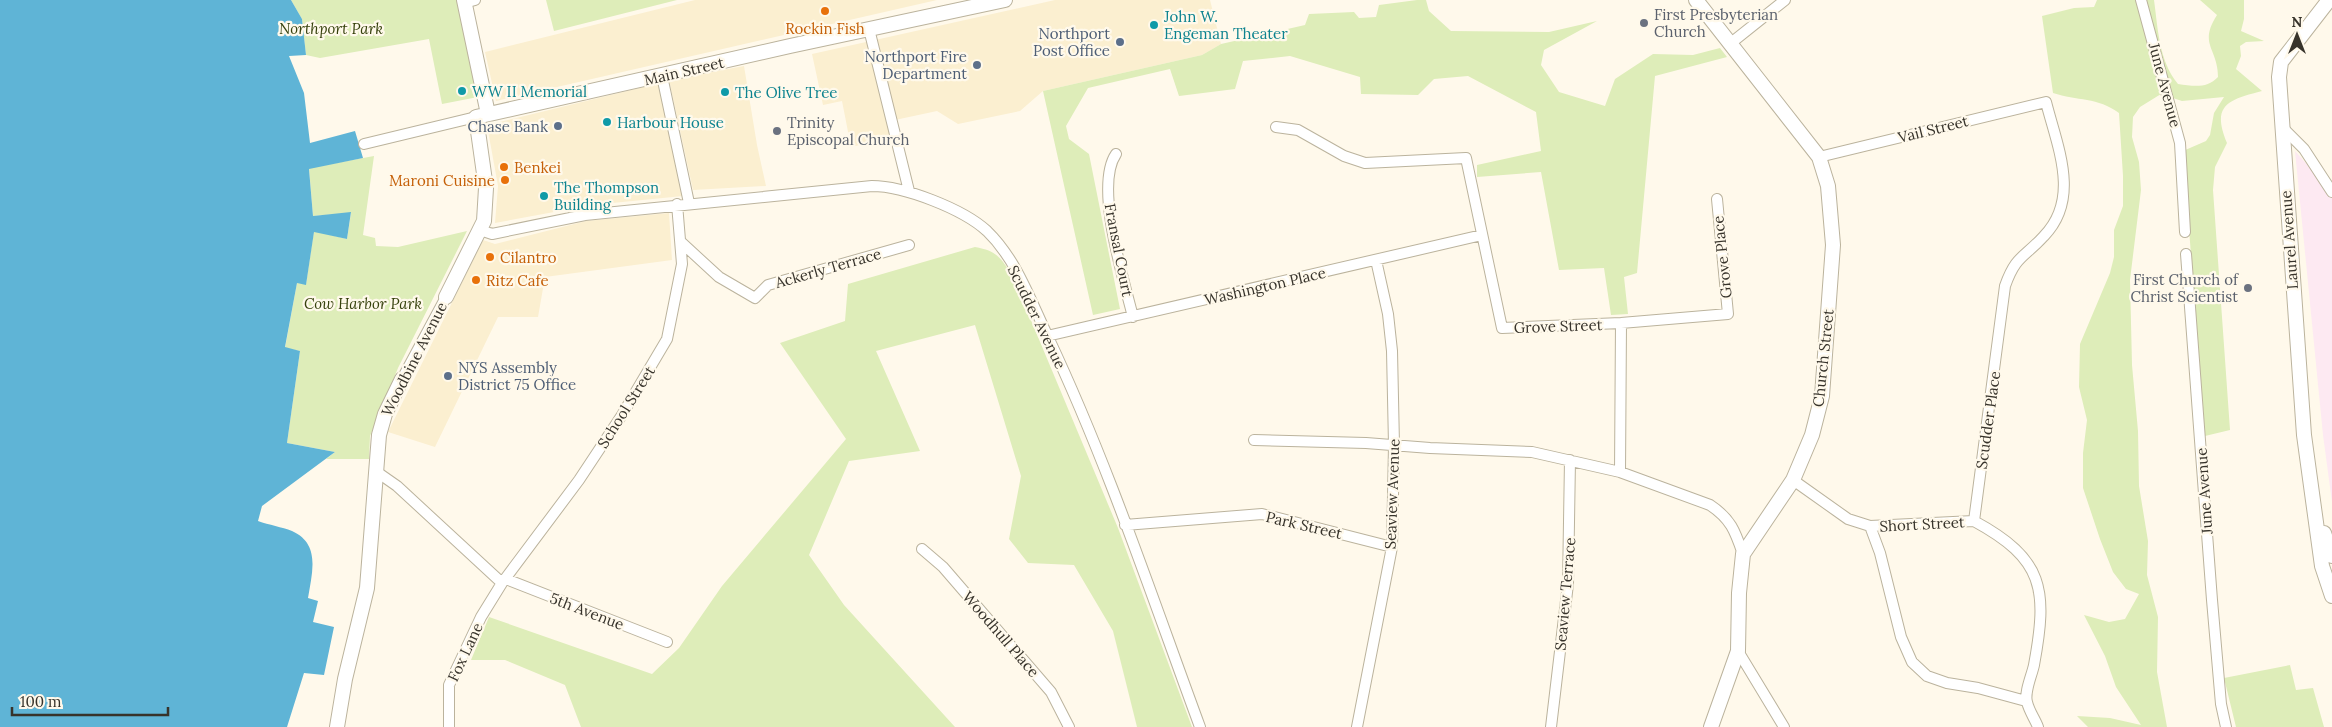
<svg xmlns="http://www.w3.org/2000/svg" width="2332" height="727" font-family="Lora,serif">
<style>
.built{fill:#fbefd0}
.education{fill:#fde9f2}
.green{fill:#deedb9}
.water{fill:#5fb4d6}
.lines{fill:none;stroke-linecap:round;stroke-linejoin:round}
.minor-casing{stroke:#bbb39d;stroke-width:12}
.major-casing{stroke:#bbb39d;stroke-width:16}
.minor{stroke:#fff;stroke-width:10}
.major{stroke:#fff;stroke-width:14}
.food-dot{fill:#e8710a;stroke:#fff9eb;stroke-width:2}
.worship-dot{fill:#6b7280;stroke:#fff9eb;stroke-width:2}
.culture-dot{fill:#0f9aa8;stroke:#fff9eb;stroke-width:2}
.service-dot{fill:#5c6f8a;stroke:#fff9eb;stroke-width:2}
.labels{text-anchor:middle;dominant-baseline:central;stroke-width:4.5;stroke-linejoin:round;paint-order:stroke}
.worship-label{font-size:15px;fill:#5b616d;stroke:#fff9eb;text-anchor:start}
.culture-label{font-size:15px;fill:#0d838f;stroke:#fff9eb;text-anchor:start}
.park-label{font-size:15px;font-style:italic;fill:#36410c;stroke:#fff9eb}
.food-label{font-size:15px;fill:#c56008;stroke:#fff9eb;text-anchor:start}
.service-label{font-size:15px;fill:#4e5e75;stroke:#fff9eb;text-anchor:end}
.street-label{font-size:15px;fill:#37332b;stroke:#fff9eb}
</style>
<rect width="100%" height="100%" fill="#fff9eb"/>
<path class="built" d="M695 0H937L496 101 485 52Z
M1055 0H1210L1221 44 1202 55 1043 91 1020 111 958 124 937 111 895 120 898 136 851 147 842 101 823 105 812 54Z
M744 66 757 145 766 186 693 190 669 80Z
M660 83 683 196 592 205 495 223 498 186 487 125Z
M669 213 672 260 545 277 538 317H498L435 447 388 432 483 240 495 244 586 221Z"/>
<path class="education" d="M2295 151 2332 193V502L2323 435Z"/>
<path class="green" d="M291 0H458L478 97 442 104 429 39 320 58 306 55 302 19Z
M546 0H677L554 31Z
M1417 0H1426L1429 11 1451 31 1549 32 1597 21 1544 50 1541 65 1559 92 1605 106 1615 79 1653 54 1693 55 1720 48 1727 57 1655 76 1637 273 1624 277 1628 314 1611 315 1604 268 1559 270 1541 172 1477 177V165L1541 151 1536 112 1468 76 1434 79 1418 95 1361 94 1360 77 1290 56 1243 61 1235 89 1179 96 1170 69 1088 88 1066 126 1069 139 1089 154 1120 309 1093 315 1043 91 1202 55 1221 44 1305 25 1309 14 1354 12 1359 18 1376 17 1379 5Z
M2097 0H2154C2158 29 2159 61 2178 84 2193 86 2207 89 2218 77 2218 48 2198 45 2217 15L2200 0H2244V19L2241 31 2264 41 2246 42 2240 46 2241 56 2236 69 2262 91C2228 100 2211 105 2227 143L2215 167 2213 190 2230 430 2205 436 2183 151 2206 141 2210 135 2214 113 2224 97 2182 101 2161 94 2140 107 2133 117 2132 137 2139 162 2141 190 2130 280 2132 365 2138 431 2139 486 2148 541 2147 575 2158 617 2157 672 2167 727H2088L2077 716 2110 718 2141 725 2116 687 2105 656 2084 615 2109 622 2125 619 2139 594 2126 589 2113 572 2100 539 2083 488V453L2087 420 2079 387 2080 344 2110 273 2114 257V230L2123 206V176L2119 113C2098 97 2077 101 2053 93L2042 16 2074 8 2094 7Z
M374 156 363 235 375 238 376 246 398 247 467 231 398 368 370 436 369 459H326L335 452 287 443 300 351 285 348 297 283 306 284 314 231 347 239 351 213 313 216 309 168Z
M975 247C997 251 1000 257 1012 275L1118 528 1192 727H1137L1113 631 1074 565 1028 563 1009 539 1021 476 975 325 876 351 920 451 849 461 809 555 844 605 955 727H581L565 685 505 660H471L489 617 652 674 679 648 722 586 846 439 780 343 845 321 848 284Z
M2290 665 2296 690 2313 688 2324 727H2236L2224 678Z"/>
<path class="water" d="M0 0H291L302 19 306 55 289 56 304 93 310 143 355 131 363 158 309 169 313 216 351 212 347 239 314 232 306 285 297 283 285 347 300 351 287 443 335 452 262 506 258 521C269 525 282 527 292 531 321 544 312 573 308 598L318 601 313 622 334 627 324 675 304 673 287 727H0Z"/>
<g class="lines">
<defs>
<path id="minor" d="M2141 0 2180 143 2185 232
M464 3 475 0
M869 29 909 191
M1731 43 1785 0
M662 76 689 203
M2281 126 2304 149 2332 192
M1276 127 1298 130 1344 156 1365 163 1466 158 1502 328 1621 323 1728 314 1717 199
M364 144 476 117
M1116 154C1094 186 1124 280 1133 317
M1819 157 2046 102C2057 146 2081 198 2044 236 2024 258 2016 255 2005 286L1974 521
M480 230 492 234 585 215 872 186C904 186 963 209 987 231 1017 260 1031 302 1049 339 1108 464 1152 597 1200 727
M682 243 719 277 755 298 768 285 909 245
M2186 254 2212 600 2221 704 2226 727
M1047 336 1482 235
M402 379 446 297
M1254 440 1366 443 1430 448 1532 452 1620 472 1710 505C1731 519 1735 531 1743 554
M377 472 397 486 502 583
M1620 472 1621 323
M1793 480 1848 519 1870 526 1974 521
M1974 521C2044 559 2048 589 2034 665 2032 675 2024 692 2027 702 2029 711 2035 719 2038 727
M1125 525 1262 514 1392 547
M1870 526 1880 553 1901 637 1912 662 1927 676 1947 683 1978 688 2026 701
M922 549 943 567 1051 692 1069 727
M506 579 667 642
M1738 651 1784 727
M449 727V685L481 617 502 583 579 480 622 415 667 339 682 264 677 204
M1357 727 1392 547 1394 445 1392 351 1388 314 1376 260
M1551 727 1568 584 1570 460"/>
<path id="major" d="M464 0 488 114
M1696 0 1819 157 1828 186 1833 245 1822 396 1812 435 1793 480 1743 554 1739 593 1738 651 1711 727
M2329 0 2281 62 2279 77 2304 435 2322 566 2332 596
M446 297 484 221 486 188 476 117 790 46 1005 0
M2324 533 2332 556
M337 727 345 679 367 588 379 435 385 414 402 379"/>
</defs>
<use href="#minor" class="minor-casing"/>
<use href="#major" class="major-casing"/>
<use href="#minor" class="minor"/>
<use href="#major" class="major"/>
</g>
<g class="food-dot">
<circle cx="825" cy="11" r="5"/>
<circle cx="504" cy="167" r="5"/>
<circle cx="505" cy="180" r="5"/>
<circle cx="490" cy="257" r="5"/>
<circle cx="476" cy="280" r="5"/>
</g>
<g class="worship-dot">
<circle cx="1644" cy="23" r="5"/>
<circle cx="777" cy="131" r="5"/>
<circle cx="2248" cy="288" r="5"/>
</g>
<g class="culture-dot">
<circle cx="1154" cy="25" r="5"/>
<circle cx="462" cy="91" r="5"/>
<circle cx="725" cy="92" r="5"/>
<circle cx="607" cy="122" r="5"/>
<circle cx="544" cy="196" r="5"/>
</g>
<g class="service-dot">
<circle cx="1120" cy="42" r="5"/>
<circle cx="977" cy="65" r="5"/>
<circle cx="558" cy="126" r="5"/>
<circle cx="448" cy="376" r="5"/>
</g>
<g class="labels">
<g class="worship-label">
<text x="1654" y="14">First Presbyterian<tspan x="1654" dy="17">Church</tspan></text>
<text x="787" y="122">Trinity<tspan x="787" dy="17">Episcopal Church</tspan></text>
<text x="2238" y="279" text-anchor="end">First Church of<tspan x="2238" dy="17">Christ Scientist</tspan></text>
</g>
<g class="culture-label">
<text x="1164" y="16">John W.<tspan x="1164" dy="17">Engeman Theater</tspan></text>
<text x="472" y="91">WW II Memorial</text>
<text x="735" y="92">The Olive Tree</text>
<text x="617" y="122">Harbour House</text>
<text x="554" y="187">The Thompson<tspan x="554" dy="17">Building</tspan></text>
</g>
<g class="park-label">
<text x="331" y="28">Northport Park</text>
<text x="363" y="303">Cow Harbor Park</text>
</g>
<g class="food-label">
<text x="825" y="28" text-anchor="middle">Rockin Fish</text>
<text x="514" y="167">Benkei</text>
<text x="495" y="180" text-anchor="end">Maroni Cuisine</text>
<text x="500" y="257">Cilantro</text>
<text x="486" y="280">Ritz Cafe</text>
</g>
<g class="service-label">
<text x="1110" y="33">Northport<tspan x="1110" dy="17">Post Office</tspan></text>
<text x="967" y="56">Northport Fire<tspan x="967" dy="17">Department</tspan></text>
<text x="548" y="126">Chase Bank</text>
<text x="458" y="367" text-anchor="start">NYS Assembly<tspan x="458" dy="17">District 75 Office</tspan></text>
</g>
<g class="street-label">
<text transform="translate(684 71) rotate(-13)">Main Street</text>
<text transform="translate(2165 85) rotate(75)">June Avenue</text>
<text transform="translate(1933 129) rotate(-14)">Vail Street</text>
<text transform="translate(2289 240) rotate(-94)">Laurel Avenue</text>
<text transform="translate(1119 250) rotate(79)">Fransal Court</text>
<text transform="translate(1722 257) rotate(-96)">Grove Place</text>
<text transform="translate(828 268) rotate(-16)">Ackerly Terrace</text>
<text transform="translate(1265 286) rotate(-13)">Washington Place</text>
<text transform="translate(1037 317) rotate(64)">Scudder Avenue</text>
<text transform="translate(1558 326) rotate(-2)">Grove Street</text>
<text transform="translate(1823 358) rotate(-84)">Church Street</text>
<text transform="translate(414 359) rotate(-63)">Woodbine Avenue</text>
<text transform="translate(626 407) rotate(-58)">School Street</text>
<text transform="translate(1988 420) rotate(-82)">Scudder Place</text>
<text transform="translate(2204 491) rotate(-94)">June Avenue</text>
<text transform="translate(1392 494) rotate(-88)">Seaview Avenue</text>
<text transform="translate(1922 524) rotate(-3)">Short Street</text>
<text transform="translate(1304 525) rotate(13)">Park Street</text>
<text transform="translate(1565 594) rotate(-85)">Seaview Terrace</text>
<text transform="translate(587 611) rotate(21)">5th Avenue</text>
<text transform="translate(1001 634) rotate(49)">Woodhull Place</text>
<text transform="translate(465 652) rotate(-65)">Fox Lane</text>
</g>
</g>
<g transform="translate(2297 35)" stroke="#fff9eb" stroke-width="4" paint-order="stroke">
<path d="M0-4L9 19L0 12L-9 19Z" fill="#37332b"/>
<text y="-8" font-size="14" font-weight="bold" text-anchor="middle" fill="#37332b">N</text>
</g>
<path d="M12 707v8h156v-8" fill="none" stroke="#37332b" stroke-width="2.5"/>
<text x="20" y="707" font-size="15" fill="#37332b" stroke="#fff9eb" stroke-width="4" paint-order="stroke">100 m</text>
</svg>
